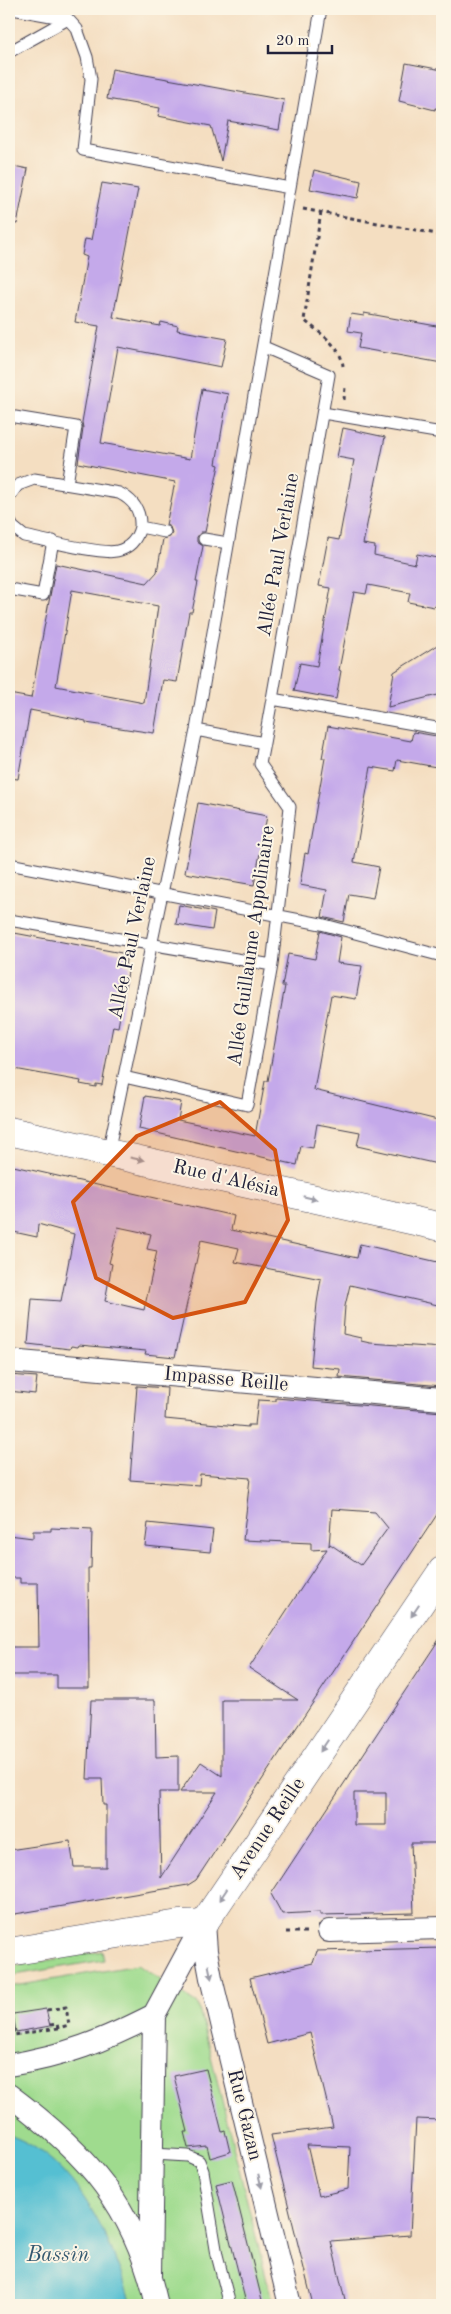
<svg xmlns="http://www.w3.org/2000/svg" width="451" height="2314" font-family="'Old Standard TT',serif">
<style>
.green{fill:#9fdb8e;stroke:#607e64}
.water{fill:#55bfd2;stroke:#3c7086}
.building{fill:#c4a9ea;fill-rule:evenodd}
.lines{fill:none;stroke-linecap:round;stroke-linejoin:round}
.lane-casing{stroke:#423e4f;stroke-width:13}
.street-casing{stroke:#423e4f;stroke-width:24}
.secondary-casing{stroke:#423e4f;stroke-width:29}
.path{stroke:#423e4f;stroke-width:3;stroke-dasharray:4 4;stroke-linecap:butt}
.lane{stroke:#fff;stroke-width:11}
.street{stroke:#fff;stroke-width:22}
.secondary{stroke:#fff;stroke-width:28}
.oneway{fill:#9c9ca7}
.marked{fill:#d45411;fill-opacity:0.2;stroke:#d45411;stroke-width:4;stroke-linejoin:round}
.labels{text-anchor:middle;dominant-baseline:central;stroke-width:4;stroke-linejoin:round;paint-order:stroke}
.street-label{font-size:20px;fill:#22223b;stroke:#fcf5e5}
.water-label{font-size:21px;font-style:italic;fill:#345970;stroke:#fcf5e5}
</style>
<rect width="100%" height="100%" fill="#fcf5e5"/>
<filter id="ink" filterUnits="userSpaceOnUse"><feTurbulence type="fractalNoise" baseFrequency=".02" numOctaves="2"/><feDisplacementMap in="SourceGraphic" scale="10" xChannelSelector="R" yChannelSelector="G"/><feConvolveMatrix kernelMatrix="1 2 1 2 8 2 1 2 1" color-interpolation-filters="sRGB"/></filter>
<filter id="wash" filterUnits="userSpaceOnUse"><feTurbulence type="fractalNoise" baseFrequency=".0096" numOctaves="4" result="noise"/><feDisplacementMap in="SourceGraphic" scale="20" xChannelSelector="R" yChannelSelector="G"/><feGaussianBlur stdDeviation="1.12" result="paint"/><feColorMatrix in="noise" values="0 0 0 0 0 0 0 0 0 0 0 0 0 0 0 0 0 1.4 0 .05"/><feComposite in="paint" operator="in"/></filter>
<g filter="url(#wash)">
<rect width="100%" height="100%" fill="#f4dec1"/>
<path class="green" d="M102 1951 104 1960 9 1976V1967Z
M138 1965 198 2004 273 2305H9V1987Z"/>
<path class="water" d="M9 2135C77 2159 112 2240 131 2305H9Z"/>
<g id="blocks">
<path class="building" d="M406 63 442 70V109L435 108V110L399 101Z
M112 69 284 100 279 130 228 121 221 161 211 126 158 116 160 108 107 99Z
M9 165 28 169 17 224 9 223Z
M314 170 361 181 358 198 310 189Z
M102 183 138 189 113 317 160 326 161 322 178 326 177 330 227 339 221 367 118 347 101 443 190 459 202 389 228 394 216 464 219 465 205 532H201L197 537V542L203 546 196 582H198L192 612H189L177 682 163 680 154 733 86 723V721L30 710 18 779 9 778V694L31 698 56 564 147 583 157 572 163 539 170 537 172 533 170 527 166 525 175 482 78 463 83 428 82 422 99 326 75 322 87 257 82 255 85 239 91 240ZM72 590 158 606 144 703 56 686Z
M364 313 442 327V363L358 348 361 333 348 331 351 314 364 316Z
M343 428 385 437 363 544 375 546 374 555 415 564 417 554 442 559V599L434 607 408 602 410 593 368 585 366 594 354 592 339 670 341 671 336 699 294 691 300 663 317 666 331 588 319 586 328 538 339 540 354 460 337 457Z
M442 642V694L388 707 394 672Z
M328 726 411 741 413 732 442 737V768L397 760 395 771 371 767 354 862 379 867 373 898 349 894 344 922 322 917 327 890 300 885 305 853 308 854 325 758H322Z
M198 803 267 816 254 885 185 873Z
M179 905 215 912 212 930 176 924Z
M320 931 341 937 337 963 362 966 356 999 331 995 314 1090 442 1121V1165L357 1146 360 1132 317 1124 313 1148 301 1146 297 1165 139 1129 145 1096 181 1102 178 1120 255 1136 265 1081H268L285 986H282L288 954 315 959Z
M9 932 127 954 125 965 129 966 118 1027 113 1026 102 1085 96 1084V1087L80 1084 81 1081 9 1068Z
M9 1165 234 1216 231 1230 357 1258 360 1244 442 1263V1306L350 1285 345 1306 343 1334 361 1338V1341L370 1343 442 1348V1386L339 1377 340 1369 311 1366 317 1303 321 1279 235 1262 239 1248 201 1240 175 1357 145 1354 146 1351 79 1345 78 1347 71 1346 70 1349 28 1344 32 1299 61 1301 74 1234 38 1224 37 1237 9 1231ZM118 1227 151 1234 147 1249 157 1251 144 1310 105 1301 112 1264 109 1263Z
M9 1375 37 1377 35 1394 9 1391Z
M137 1386 167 1388 165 1419 248 1427V1425H255L258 1400 276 1401V1398L442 1412V1507L196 1880 188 1885 9 1915V1850L70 1841 74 1867H106V1805H103L102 1779H87L91 1700H155L156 1757 178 1756V1792H159L161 1878 217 1792H180L201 1762 222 1776V1700H298L249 1668 327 1549 311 1550V1543L243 1540 250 1478 200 1474 199 1485 130 1480ZM332 1509 375 1512 388 1528 361 1565 330 1544 329 1546Z
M148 1523 213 1530 210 1552 145 1546Z
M51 1528 92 1530 91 1568H88L89 1688H57V1675H9V1647H39L38 1583H20V1578H9V1535L33 1538V1531H51Z
M442 1635V1843H411L414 1913 320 1915V1912L282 1914 271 1894ZM354 1793H386V1825H354Z
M442 1948V2120L416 2119 410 2235 331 2241 346 2305H313L271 2135 333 2127 310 2033 267 2044 250 1978 313 1963 317 1951ZM307 2145 350 2147 348 2189 319 2196Z
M46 2009 50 2026 16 2032 13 2014Z
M206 2069 222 2132 225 2131 230 2152 210 2158 207 2146 188 2148 184 2132H188L174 2076Z
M232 2180 262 2300 246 2303 216 2184Z"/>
</g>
</g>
<g filter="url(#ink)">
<use href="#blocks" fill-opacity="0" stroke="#423e4f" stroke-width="1"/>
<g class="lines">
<defs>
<path id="lane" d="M12 9 68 19 77 29 87 57 91 79 83 150 290 188
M9 52 68 19
M323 413 442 433
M9 416 76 427 67 484
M9 497 18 485 34 479 119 493C133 500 141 510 140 527
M9 520 13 527 24 536C44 540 101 555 117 551 130 548 137 539 140 527L165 532
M204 539 228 543
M9 589 43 595 53 541
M272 699 442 729
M196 730 264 743 272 699 329 375 264 347
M9 864 321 924 442 956
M9 920 272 965
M124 1077 247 1105 272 965 290 807 260 764 264 743
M108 1153 196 730 321 9
M153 2154 188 2156 199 2161 203 2171 217 2255 230 2305"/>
<path id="street" d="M9 1361 442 1399
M204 1923 206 1951 211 1978 290 2305
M329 1931 442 1928
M9 2065C65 2056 103 2041 154 2015
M9 2095C88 2154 135 2207 157 2305
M150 2275 154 2015 203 1924"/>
<path id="secondary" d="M9 1131 442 1227
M9 1952 179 1924 204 1923 442 1571"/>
</defs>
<use href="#lane" class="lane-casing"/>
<use href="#street" class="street-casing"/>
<use href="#secondary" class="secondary-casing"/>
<path class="path" d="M303 209 442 235
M321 212 304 320C318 332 341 345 343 366
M344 400 345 387
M286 1932H309
M47 2010 66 2007 69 2025 58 2028 57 2024 50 2025
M13 2015 10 2016 14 2035 58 2028 59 2032"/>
<use href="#lane" class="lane"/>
<use href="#street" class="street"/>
<use href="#secondary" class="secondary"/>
</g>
<defs><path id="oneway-solid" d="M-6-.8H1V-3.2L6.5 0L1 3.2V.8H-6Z" transform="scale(1.25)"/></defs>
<g class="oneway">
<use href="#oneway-solid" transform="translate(137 1159) rotate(12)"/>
<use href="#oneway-solid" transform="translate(310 1198) rotate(13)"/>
<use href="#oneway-solid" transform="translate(415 1611) rotate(124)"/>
<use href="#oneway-solid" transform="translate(324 1746) rotate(124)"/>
<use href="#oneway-solid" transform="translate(223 1895) rotate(124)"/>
<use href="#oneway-solid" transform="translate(210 1972) rotate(78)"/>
<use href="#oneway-solid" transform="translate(260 2181) rotate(76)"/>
</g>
</g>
<path class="marked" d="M220 1102 275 1150 288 1220 245 1302 173 1318 96 1278 73 1202 137 1136Z"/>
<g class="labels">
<g class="street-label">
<text transform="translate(279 555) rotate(-80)">Allée Paul Verlaine</text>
<text transform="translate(133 938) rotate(-78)">Allée Paul Verlaine</text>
<text transform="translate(252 946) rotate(-82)">Allée Guillaume Appolinaire</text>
<text transform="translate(226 1179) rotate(13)">Rue d'Alésia</text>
<text transform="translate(226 1380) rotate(5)">Impasse Reille</text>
<text transform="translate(268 1829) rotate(-56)">Avenue Reille</text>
<text transform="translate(244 2115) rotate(76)">Rue Gazan</text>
</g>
<g class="water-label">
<text x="58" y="2255">Bassin</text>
</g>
</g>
<rect width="451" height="2314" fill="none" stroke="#fcf5e5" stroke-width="30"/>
<path d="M268 45v8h64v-8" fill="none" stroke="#22223b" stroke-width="2.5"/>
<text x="276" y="45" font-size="15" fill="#22223b" stroke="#fcf5e5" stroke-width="4" paint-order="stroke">20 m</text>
</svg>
